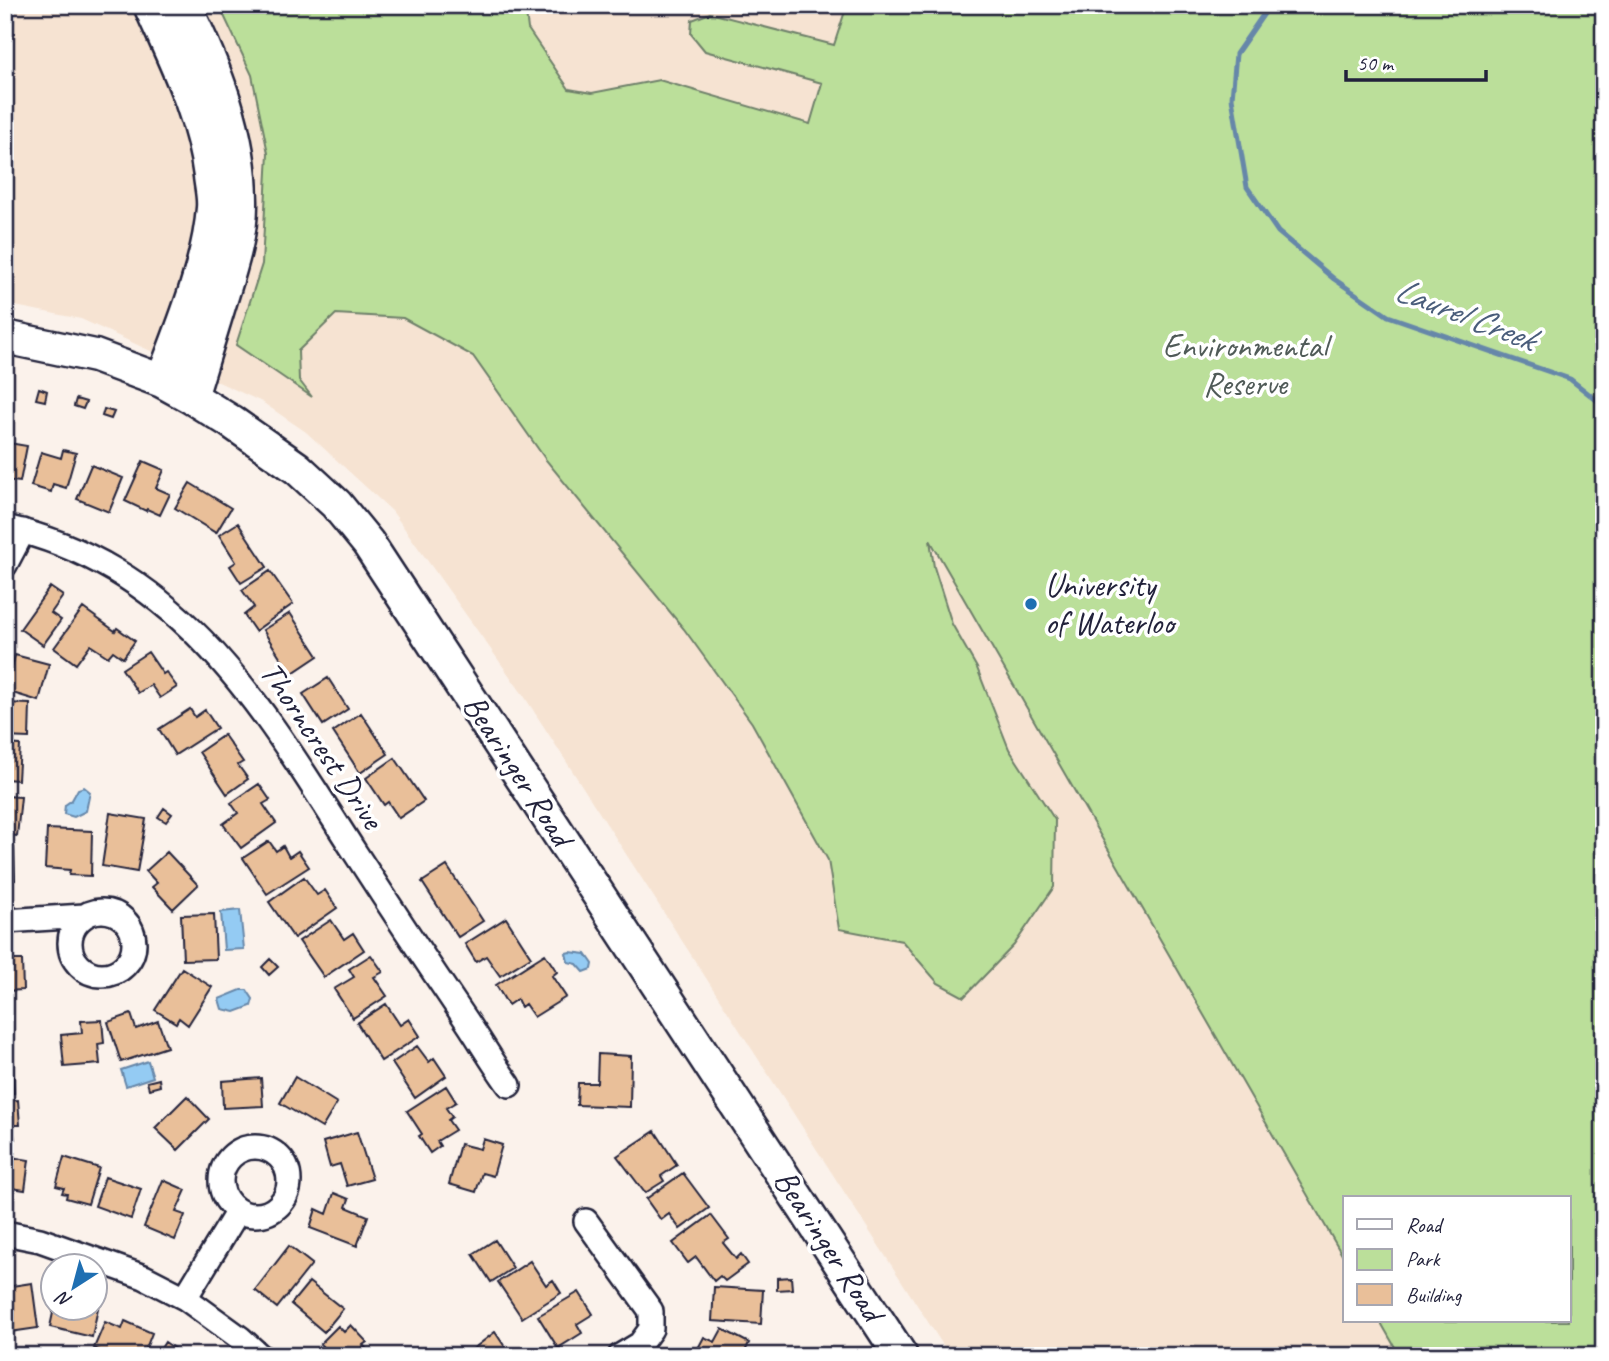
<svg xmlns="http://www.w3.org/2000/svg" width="1609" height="1361" font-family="Caveat,sans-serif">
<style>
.built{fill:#f6e3d2;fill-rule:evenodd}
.green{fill:#bbdf9a;stroke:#6e806a;stroke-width:2}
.water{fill:#94cbf3;stroke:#6687a9;stroke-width:2}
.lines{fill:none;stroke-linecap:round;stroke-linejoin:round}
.stream{stroke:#6687a9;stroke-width:5}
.building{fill:#e9bf99;stroke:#22223b;stroke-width:2}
.street-casing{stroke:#22223b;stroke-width:28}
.secondary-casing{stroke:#22223b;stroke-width:37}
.street{stroke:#fff;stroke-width:23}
.secondary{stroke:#fff;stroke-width:32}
.poi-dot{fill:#1f6fb2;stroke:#fff;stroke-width:2.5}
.labels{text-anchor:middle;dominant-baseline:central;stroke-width:7;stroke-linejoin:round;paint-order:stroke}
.park-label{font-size:33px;fill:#505b58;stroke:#fff}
.poi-label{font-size:33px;fill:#22223b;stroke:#fff;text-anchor:start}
.street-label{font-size:33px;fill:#22223b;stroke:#fff}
.water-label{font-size:35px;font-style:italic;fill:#4a5d7b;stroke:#fff}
</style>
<rect width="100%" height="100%" fill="#fbf2eb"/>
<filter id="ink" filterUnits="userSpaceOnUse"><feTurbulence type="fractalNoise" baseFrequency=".0143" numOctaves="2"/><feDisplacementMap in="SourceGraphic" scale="14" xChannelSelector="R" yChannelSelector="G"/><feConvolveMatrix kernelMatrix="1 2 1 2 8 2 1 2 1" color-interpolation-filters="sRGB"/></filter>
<g filter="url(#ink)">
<path class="built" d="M5 5H1604V1356H950L524 696 392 511 306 432 262 402 81 319 5 304ZM1345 1198H1569V1321H1345Z"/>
<path class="green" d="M219 5H525L528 29 569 89 592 93 659 80 810 124 822 83 705 51 691 34 692 20 710 13 834 45 847 5H1604V1356H1400L1380 1321H1569V1198H1345V1260L930 540 934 567 952 624 977 668 1009 749 1055 820 1054 887 1014 945 964 997 938 983 902 941 839 929 828 860 752 723 684 629 546 460 473 356 403 318 336 314 298 351 299 380 312 397 236 345 262 264 268 153 252 75Z"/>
<path class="water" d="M84 787 90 792 86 811 74 817 64 814 65 805 72 800 78 789Z
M240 910 244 949 224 950 221 912Z
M570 952 586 954 593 964 592 969 584 972 577 964 568 962 566 953Z
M241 990H247L253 999 251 1006 235 1012 222 1009 219 999Z
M148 1061 153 1077 126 1086 121 1070Z"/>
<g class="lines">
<path class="stream" d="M1270 5 1236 54 1232 98 1247 187 1278 232 1334 279 1388 316 1570 379 1604 406"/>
</g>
<path class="building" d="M39 388 47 391 45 401 36 399Z
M76 399 86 402 83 409 74 406Z
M104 409 114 412 111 419 102 416Z
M9 443 27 446 20 482 5 480V453Z
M63 450 76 453 66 488 53 484 51 492 31 486 41 452 61 458Z
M143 461 164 470 156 488 170 494 160 515 147 509 146 511 125 501Z
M91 465 123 478 109 512 77 499Z
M190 483 231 508 216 533 175 508Z
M238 523 267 567 241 583 230 566 236 562 219 535Z
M270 571 293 604 255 631 244 615 254 607 242 590Z
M50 587 63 596 51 613 61 620 43 645 20 629Z
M83 608 115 631 117 628 135 641 123 658 113 651 108 657 90 645 76 664 54 648Z
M290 613 318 656 291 674 263 630Z
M148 652 163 674 166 672 177 687 160 698 151 685 138 693 122 669Z
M15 655 49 664 39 701 6 691Z
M328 678 348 709 323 725 303 694Z
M5 703 30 704 29 738 5 737Z
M190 709 195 717 205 710 217 728 175 755 159 729Z
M361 713 388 754 360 773 333 732Z
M224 735 243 762 238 765 248 779 227 794 199 752Z
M5 744 20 745 18 780 5 779Z
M395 758 424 801 399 818 388 802 384 805 366 778Z
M259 784 270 800 263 804 276 823 241 848 223 824 238 813 231 803Z
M5 796 21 797 17 836 5 834Z
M164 808 172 814 166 822 158 817Z
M110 813 146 819 137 872 102 866Z
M47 829 92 831 91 876 69 875 70 870 45 868Z
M269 841 276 851 283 846 289 857 298 851 309 867 267 894 243 858Z
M14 848 15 880 5 881V849Z
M167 852 198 885 173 909 152 887 157 883 146 871Z
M447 866 483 921 458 937 422 882Z
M304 877 317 895 325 890 337 908 294 938 269 902Z
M214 914 216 959 183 960 181 915Z
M506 918 531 957 500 976 486 956 476 962 465 944Z
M331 920 344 939 353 933 364 950 324 977 299 941Z
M545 954 557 972 552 976 566 997 534 1017 525 1004 521 1007 517 999 508 1005 496 985Z
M371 955 383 972 374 977 387 996 353 1018 334 989 354 977 349 969Z
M270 959 278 967 269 975 262 967Z
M5 960H22L23 990 5 991Z
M182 968 212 987 188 1025 179 1018 176 1023 155 1010Z
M9 1004 13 1045 5 1046V1005Z
M386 1004 400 1025 409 1019 420 1036 381 1061 357 1023Z
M131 1014 136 1029 158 1021 167 1047 121 1062 108 1022Z
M102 1020 104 1043 98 1044 100 1064 64 1067 61 1035 82 1033 81 1021Z
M417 1046 429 1062 434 1058 446 1076 415 1098 392 1063Z
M5 1054H12L14 1093 5 1094Z
M598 1054 631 1056 630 1107 577 1105 578 1083H597Z
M295 1077 337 1103 322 1128 280 1103Z
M261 1078 263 1106 223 1108 222 1081Z
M159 1079 160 1086 149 1089 147 1082Z
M446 1086 456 1102 446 1108 452 1117 448 1120 455 1130 437 1141 440 1146 430 1153 419 1136 422 1134 407 1111Z
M187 1096 209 1119 178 1150 155 1128Z
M18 1100 20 1125H13L15 1143 5 1144V1101Z
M655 1131 677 1165 661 1176 664 1181 645 1193 617 1156Z
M357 1132 372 1179 347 1186 340 1164 330 1167 323 1142Z
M483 1139 502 1145 493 1176 482 1173 476 1192 449 1184 460 1144 480 1149Z
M5 1156 29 1160 25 1190 5 1187Z
M64 1157 99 1168 88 1204 66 1198 67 1194 62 1193 64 1188 56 1186Z
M683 1173 709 1208 680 1229 669 1214 661 1220 646 1199Z
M105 1177 141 1189 131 1219 95 1206Z
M163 1180 186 1190 176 1212 185 1215 175 1240 144 1227Z
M334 1193 349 1199 346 1207 368 1216 357 1246 310 1228 316 1209 327 1214Z
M711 1215 729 1239 723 1243 736 1259 741 1254 748 1264 725 1281 720 1276 714 1281 696 1257 688 1263 673 1243Z
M495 1240 513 1268 491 1282 473 1254Z
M289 1246 312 1264 277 1308 255 1290Z
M530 1261 546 1285 553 1280 561 1293 522 1318 498 1282Z
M791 1277 792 1289 777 1290V1278Z
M309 1282 343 1309 324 1332 291 1304Z
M32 1283 38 1328 10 1332 5 1287Z
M714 1287 763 1290 761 1324 712 1321Z
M579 1292 593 1314 577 1324 582 1333 558 1348 538 1316Z
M54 1308H98L92 1337 50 1327Z
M125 1321 152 1333 143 1356H118L113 1353 112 1356 94 1348 105 1322 122 1329Z
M351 1325 367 1342 363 1345 373 1356H332L320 1344 338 1326 344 1332Z
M722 1329 749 1343 743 1356H694L704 1337 715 1342Z
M495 1332 511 1356H464Z
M165 1342 185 1356H156Z"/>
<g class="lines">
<defs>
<path id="street" d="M5 527C185 568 264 711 356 854 391 908 426 961 462 1014 478 1037 492 1062 509 1085
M5 565 23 531
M70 943a32 32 0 1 1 64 0a32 32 0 1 1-64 0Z
M5 921 84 916
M221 1181a34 34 0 1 1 68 0a34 34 0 1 1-68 0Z
M586 1221 651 1311V1329L640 1344 620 1356
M5 1233 40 1240 144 1277 185 1298 240 1338 260 1356
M185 1298 238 1211"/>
<path id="secondary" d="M150 5C175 62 202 113 210 176 211 186 214 197 213 208 209 263 182 329 162 381
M184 5C215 67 242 134 241 205 241 237 230 269 221 299 211 332 201 365 191 397
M5 337 95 356 162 381 191 397 230 421 297 468 336 504 368 543 901 1356"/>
</defs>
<use href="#street" class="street-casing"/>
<use href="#secondary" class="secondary-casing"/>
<use href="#street" class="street"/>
<use href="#secondary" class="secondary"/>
</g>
</g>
<circle class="poi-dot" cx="1031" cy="604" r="7"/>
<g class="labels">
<g class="park-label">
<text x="1245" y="346">Environmental<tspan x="1245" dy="38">Reserve</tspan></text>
</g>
<g class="poi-label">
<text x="1045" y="585">University<tspan x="1045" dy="38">of Waterloo</tspan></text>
</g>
<g class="street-label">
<text transform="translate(322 745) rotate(56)">Thorncrest Drive</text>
<text transform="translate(518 770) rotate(57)">Bearinger Road</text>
<text transform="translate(829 1245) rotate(57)">Bearinger Road</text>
</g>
<g class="water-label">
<text transform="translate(1465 314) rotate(21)">Laurel Creek</text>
</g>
</g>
<rect width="1609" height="1361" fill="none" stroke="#fff" stroke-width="28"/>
<rect x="14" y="14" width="1581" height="1333" fill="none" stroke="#22223b" stroke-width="2.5" filter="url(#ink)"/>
<rect x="1343" y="1196" width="228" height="126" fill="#ffffff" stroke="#a7a7b1" stroke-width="2"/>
<rect x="1357" y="1219" width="35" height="10" fill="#ffffff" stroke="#a7a7b1" stroke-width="2"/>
<text x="1406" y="1232" font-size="21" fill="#22223b">Road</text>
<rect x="1357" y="1249" width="35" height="21" fill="#bbdf9a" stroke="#a7a7b1" stroke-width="2"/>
<text x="1406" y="1266" font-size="21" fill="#22223b">Park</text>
<rect x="1357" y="1284" width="35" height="21" fill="#e9bf99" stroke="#a7a7b1" stroke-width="2"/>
<text x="1406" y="1302" font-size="21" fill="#22223b">Building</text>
<g transform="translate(74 1287) rotate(216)"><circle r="33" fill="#ffffff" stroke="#a7a7b1" stroke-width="2"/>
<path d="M0-5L12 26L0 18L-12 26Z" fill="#1f6fb2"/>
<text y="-10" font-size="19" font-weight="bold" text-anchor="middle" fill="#22223b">N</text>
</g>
<path d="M1346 70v10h140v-10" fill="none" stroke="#22223b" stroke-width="3.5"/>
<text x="1357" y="70" font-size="21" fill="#22223b" stroke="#ffffff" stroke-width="5" paint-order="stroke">50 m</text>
</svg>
